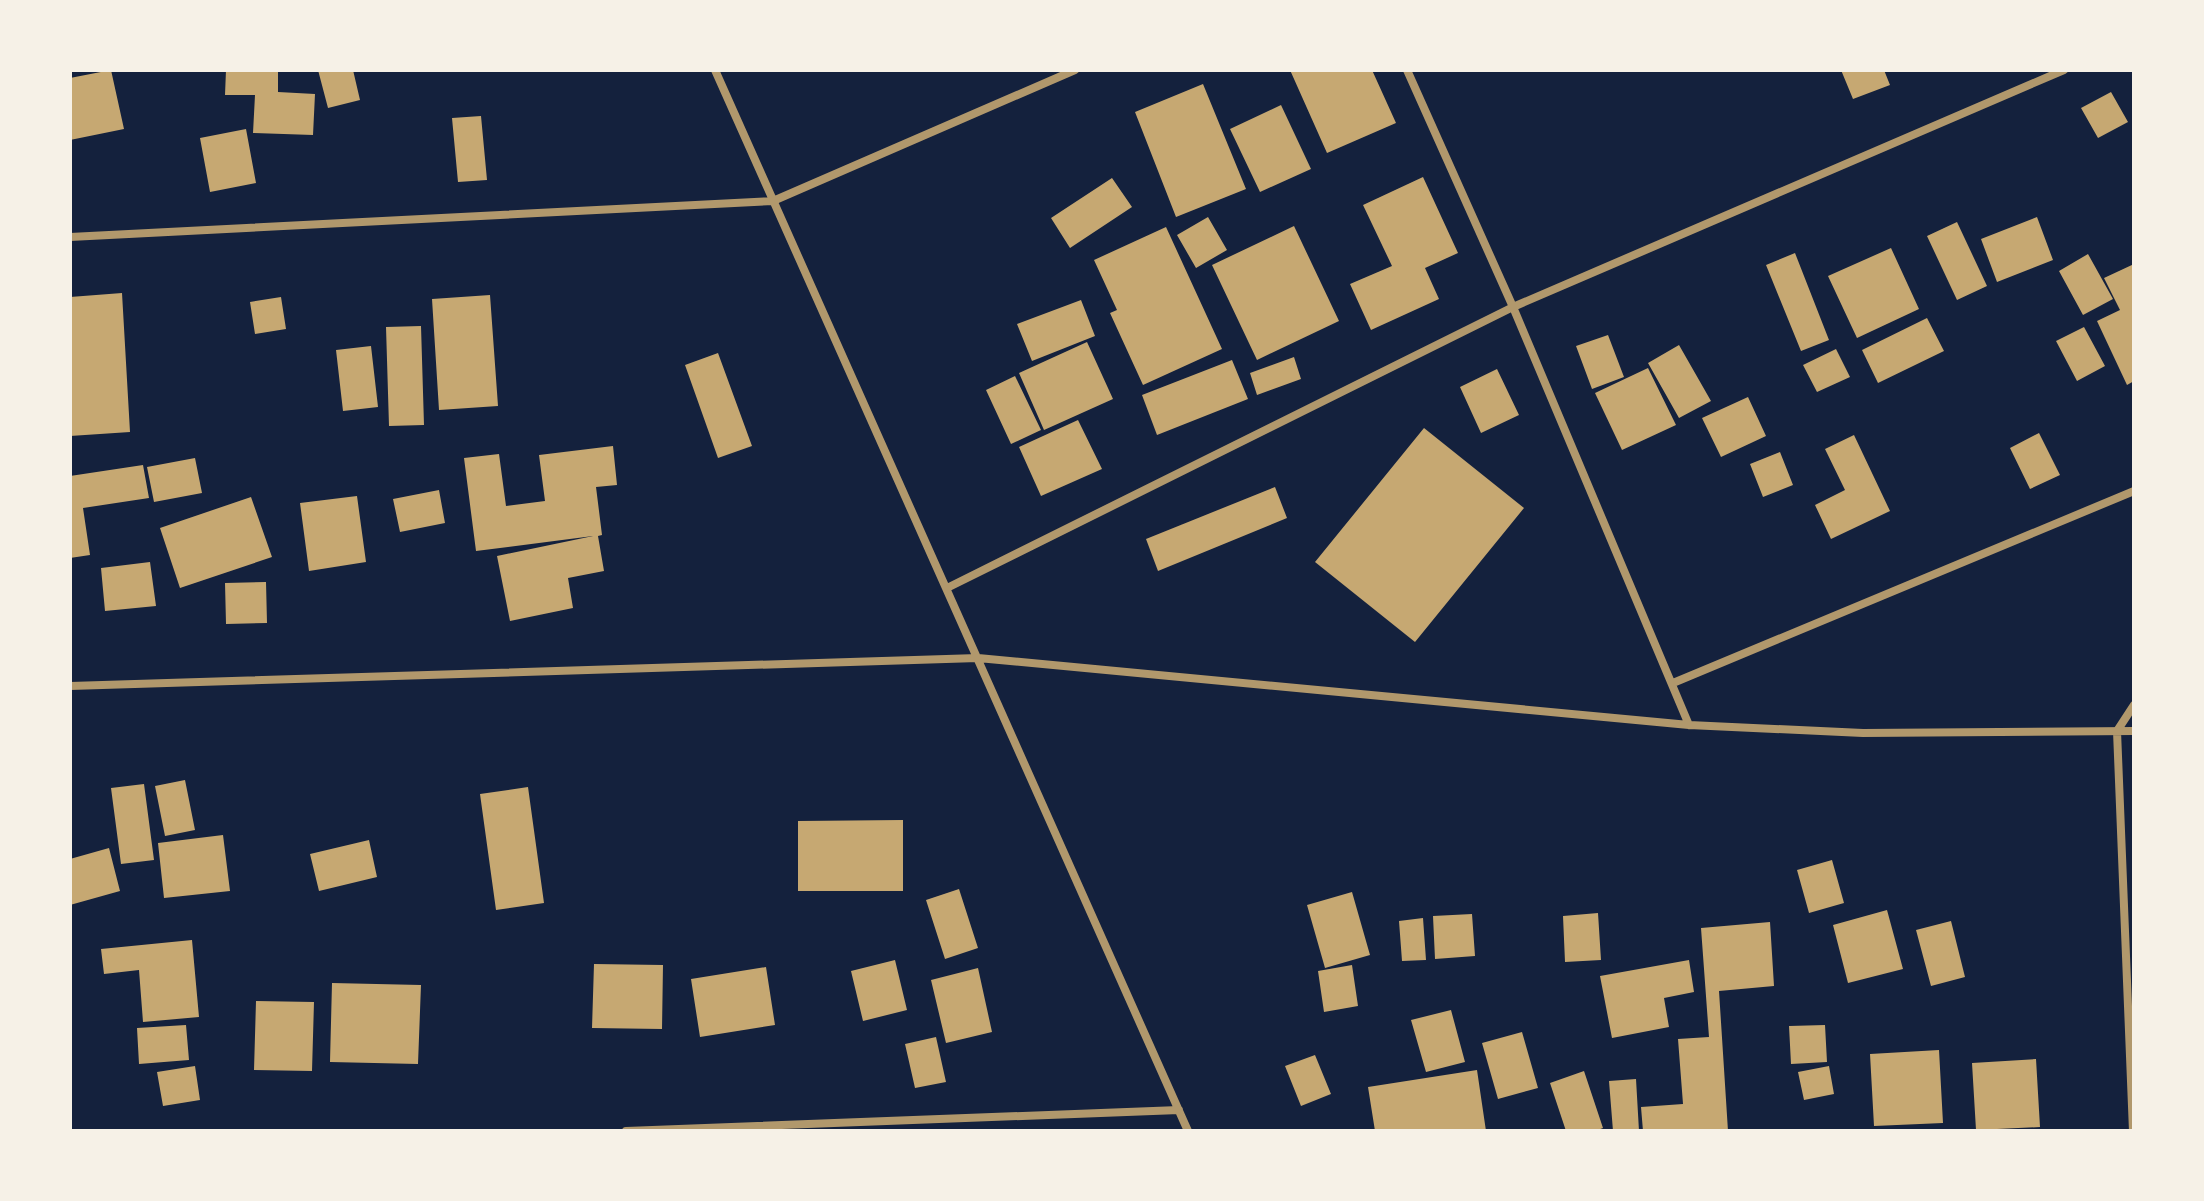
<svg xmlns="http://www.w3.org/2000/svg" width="2204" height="1201" font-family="Raleway,sans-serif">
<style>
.building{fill:#c6a872}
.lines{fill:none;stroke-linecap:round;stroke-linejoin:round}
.minor{stroke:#b1986c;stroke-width:8}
</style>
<rect width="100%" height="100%" fill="#14213d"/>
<path class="building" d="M111 70 124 129 70 140V78Z
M226 70H278V92L315 94 313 135 253 133 255 95H225Z
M318 70H353L360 100 328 108Z
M1290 70H1372L1396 123 1327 153Z
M1841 70H1884L1890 85 1853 99Z
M1203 84 1246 189 1176 217 1135 112Z
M2111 92 2128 122 2098 138 2081 108Z
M1281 105 1311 169 1260 192 1230 129Z
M481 116 487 180 458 182 452 118Z
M246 129 256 183 210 192 200 138Z
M1423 177 1458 253 1425 268 1439 299 1371 330 1350 284 1392 266 1363 205Z
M1112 178 1132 207 1070 248 1051 218Z
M1208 217 1227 250 1196 268 1177 235Z
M2037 217 2053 260 1997 282 1981 239Z
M1957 222 1987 286 1957 300 1927 236Z
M1294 226 1339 321 1257 360 1212 265Z
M1166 227 1222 349 1143 385 1110 313 1117 310 1094 260Z
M1891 248 1919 309 1857 338 1828 276Z
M1795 253 1829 340 1801 351 1766 265Z
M2088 254 2113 299 2083 315 2059 271Z
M2134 264V381L2127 385 2097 321 2120 310 2104 278Z
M122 293 130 432 70 436V297Z
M490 295 498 406 439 410 432 299Z
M281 297 286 329 255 334 250 302Z
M1081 300 1095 336 1032 361 1017 324Z
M1927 318 1944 351 1878 383 1862 350Z
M421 326 424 425 389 426 386 327Z
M2084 327 2105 366 2077 381 2056 341Z
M1608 335 1624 377 1592 389 1576 346Z
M1087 342 1113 399 1044 430 1019 373Z
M1679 345 1711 401 1679 418 1648 363Z
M371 346 378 407 343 411 336 350Z
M1836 349 1850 377 1817 392 1803 365Z
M718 353 752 446 718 458 685 365Z
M1294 357 1301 379 1257 395 1250 373Z
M1232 360 1248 399 1157 435 1142 395Z
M1648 368 1676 425 1622 450 1595 393Z
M1497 369 1519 415 1481 433 1460 387Z
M1015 376 1041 430 1011 444 986 390Z
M1748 397 1766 436 1721 457 1702 418Z
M1078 420 1102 469 1041 496 1019 447Z
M1424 428 1524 508 1415 642 1315 562Z
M2039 433 2060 475 2030 489 2010 448Z
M1854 435 1890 511 1831 539 1815 505 1845 490 1825 449Z
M613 446 617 485 596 487 602 535 598 536 604 571 568 578 573 608 510 621 497 556 593 536 476 551 464 458 499 454 506 506 545 501 539 455Z
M1780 452 1793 485 1763 497 1750 464Z
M195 458 202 493 154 502 147 467Z
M143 465 149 498 83 508 90 555 70 558V476Z
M1275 487 1287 518 1158 571 1146 539Z
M439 490 445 523 400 532 393 499Z
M357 496 366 562 309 571 300 503Z
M251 497 272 557 180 588 160 528Z
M150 562 156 606 105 611 101 568Z
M266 582 267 623 226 624 225 583Z
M185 780 195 830 165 836 155 786Z
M144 784 154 860 121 864 111 788Z
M528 787 544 903 496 910 480 794Z
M903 820V891H798V821Z
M223 835 230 891 164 898 158 843Z
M369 840 377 877 319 891 310 854Z
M109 848 120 891 70 905V859Z
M1832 860 1844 903 1809 913 1797 870Z
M959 889 978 948 945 959 926 900Z
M1352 892 1370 955 1325 968 1307 905Z
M1887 910 1903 969 1848 983 1833 925Z
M1598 913 1601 960 1565 962 1563 916Z
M1472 914 1475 956 1435 959 1433 916Z
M1423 918 1426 960 1402 961 1399 921Z
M1951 921 1965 977 1931 986 1916 930Z
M1770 922 1774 986 1719 991 1728 1131H1643L1641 1107 1683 1104 1678 1039 1709 1037 1701 928Z
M192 940 199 1017 143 1022 139 970 104 974 101 949Z
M895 960 907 1010 863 1021 851 971Z
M1689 960 1694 992 1664 998 1669 1027 1612 1038 1600 976Z
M594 964 663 965 662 1029 592 1028Z
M1352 965 1358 1006 1324 1012 1318 971Z
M766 967 775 1025 700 1037 691 979Z
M978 968 992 1032 946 1043 931 980Z
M332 983 421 985 418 1064 330 1062Z
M256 1001 314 1002 312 1071 254 1070Z
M1451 1010 1465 1062 1426 1072 1411 1020Z
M186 1025 189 1060 139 1064 137 1028Z
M1825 1025 1827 1062 1791 1064 1789 1026Z
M1522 1032 1538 1088 1498 1099 1482 1043Z
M936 1037 946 1082 915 1088 905 1044Z
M1939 1050 1943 1123 1874 1126 1870 1054Z
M1315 1055 1331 1094 1301 1106 1285 1066Z
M2036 1059 2040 1127 1976 1130 1972 1063Z
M195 1066 200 1100 163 1106 157 1072Z
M1829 1066 1834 1094 1804 1100 1798 1072Z
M1477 1070 1486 1131H1375L1368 1087Z
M1584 1071 1603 1128 1595 1131H1566L1550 1083Z
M1636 1079 1639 1131H1613L1609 1081Z"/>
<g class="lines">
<path class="minor" d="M715 70 1188 1131
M1407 70 1513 307 1689 725
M70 237 773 201 1075 70
M947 588 1513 307 2064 70
M1673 683 2134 491
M70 686 978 658 1689 725 1863 733 2134 731
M626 1131 1179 1110
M2133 1131 2117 731 2134 705"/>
</g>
<rect width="2204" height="1201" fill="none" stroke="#f6f1e7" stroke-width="144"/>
</svg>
